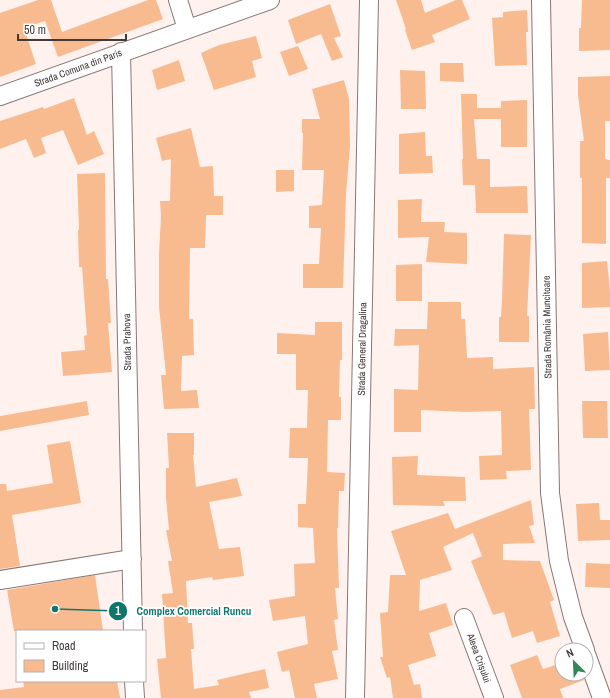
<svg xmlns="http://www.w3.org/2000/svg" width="610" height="698" font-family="'Archivo Narrow',sans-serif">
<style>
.building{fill:#f8bb90}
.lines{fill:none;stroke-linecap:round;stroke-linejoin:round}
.minor-casing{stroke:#877875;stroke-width:20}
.minor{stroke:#fff;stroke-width:18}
.labels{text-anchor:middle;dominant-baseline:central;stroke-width:3.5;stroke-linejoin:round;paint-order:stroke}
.street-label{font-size:10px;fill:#413a39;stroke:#fff}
.leader{fill:none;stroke:#0f766e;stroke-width:1.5}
.callout-dot{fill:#0f766e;stroke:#fff;stroke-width:1.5}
.mark-label{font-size:12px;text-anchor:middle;font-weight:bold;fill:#fff}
.callout-label{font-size:11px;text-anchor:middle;font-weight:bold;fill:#0f766e;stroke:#fff;stroke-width:3.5;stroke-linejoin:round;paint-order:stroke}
</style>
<rect width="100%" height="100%" fill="#fff1ee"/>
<path class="building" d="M38 0H51L62 32 148 0H156L163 19 58 57 45 21 24 28 36 64 0 77V13Z
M396 0H421L425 13 456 0H462L470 19 432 35 435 42 412 50 405 30 406 29Z
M582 0H610V50L579 51V28H581Z
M330 4 341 36 334 38 343 57 332 61 321 34 296 44 288 20Z
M527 10 528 32H526L527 65 495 66 492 18 503 17V12Z
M256 36 262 58 252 61 256 77 214 90 201 53 219 45Z
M298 46 308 69 289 76 280 52Z
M179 60 185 81 157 90 152 70Z
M440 63H463L464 82 440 81Z
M400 70 425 71 426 109H401Z
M610 76V121H605V159L610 160V178H606V244L582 243V178H580V141H584L578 95V77Z
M344 80 349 99 350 146 346 194 343 288H303V264H319L321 228H309V206L322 205 324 170H302L303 133H302V119H320L312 89Z
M461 94H477V108H501V101L527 100V147H501V119H474L477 159H490V187L527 186 528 213H476L475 185H463L462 159H463Z
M74 98 87 135 94 131 104 154 78 165 63 130 41 138 46 153 34 158 26 139 0 149V121L43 107 44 109Z
M191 128 200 167 213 166 214 196H223V215H206L205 248H190L189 319H193L194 355 182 356 181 391 197 390 199 408 164 409 161 375H166L159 307V253L161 217 160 201H170L171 159 162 161 156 138Z
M425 132 426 156H432L433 173 399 174V134Z
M276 170H294V191L276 192Z
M105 173 106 279H108L111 323H108L112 372 63 376 61 352 85 350 84 336 87 335 82 267H79L78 230H79L77 174Z
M422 199 421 222H445L444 232 467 233V264L426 262 429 237 398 238V200Z
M504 234 531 235 527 316H529V342H499V317H501L502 301Z
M607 261 610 290V307L582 308V263Z
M422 264V301H396V265Z
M428 302H461V319H465L467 358 493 357V369L534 367 535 409H529L531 470 506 471 507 479 480 480 479 456 502 455 501 411 466 412 421 410V432H394V389L418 390 419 345 394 346 395 329H427Z
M315 322H342V360H340L339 397H341V420H328L327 472 345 473 344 491H339L338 528H337L339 588H335L338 619 334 620 338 650 332 651 338 679 314 684 317 698H295L289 670 282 672 277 652 308 644 305 616 273 621 269 600 295 596 294 564 315 563 313 528 298 527V504H306L308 458H289L290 428H307L308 390H296V354H277V333L315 335Z
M608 332 610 370 585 371 583 334Z
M87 401 89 415 0 431V416Z
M582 401H607L608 438H583Z
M167 433H194V455H193L196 487 237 478 242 496 209 502 219 549 240 547 244 576 213 580 212 577 186 581 188 623H192L194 649H191L194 689 219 685 217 680 265 669 269 688 249 692 251 698H161L157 659 166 658 162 594 173 593 168 561H172L166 530H169L166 498V468H169Z
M70 441 81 503 12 515 20 566 0 569V484H6L7 491 53 483 47 445Z
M418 456 417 475 465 477 466 501H443L445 506 393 505 392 457Z
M531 500 534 525 529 526 535 543 503 544V560L540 561 554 600 550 602 560 636 537 643 533 631 512 638 504 612 493 615 471 561 482 556 473 533 443 547 452 570 420 580 419 611 446 603 453 625 429 633 436 656 408 665 414 685 420 684 422 698H393L390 677 387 678 380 657H383L380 613 388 612 390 575H406L391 531 448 513 455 529Z
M599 503 600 520H610V540L578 541 576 504Z
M586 563 610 564V588L585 587Z
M95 575 103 631H14L7 590Z
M537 655 543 669 562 663V674H582L584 680 560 689 563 698H522L510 665Z
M23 681H117L120 698H0V690L24 687Z"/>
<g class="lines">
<defs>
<path id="minor" d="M178 0 187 29
M541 0 550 493 559 561 573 617 585 650
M121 52 133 631
M0 96 270 0
M0 580 132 559
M464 618 494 698
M586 654 602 698
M134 681 135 698
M355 698 369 0"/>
</defs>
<use href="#minor" class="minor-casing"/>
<use href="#minor" class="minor"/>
</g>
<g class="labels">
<g class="street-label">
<text transform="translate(78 68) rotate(-20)">Strada Comuna din Paris</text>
<text transform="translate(547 327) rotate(-91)">Strada România Muncitoare</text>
<text transform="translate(127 342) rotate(-91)">Strada Prahova</text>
<text transform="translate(362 349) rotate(-89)">Strada General Dragalina</text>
<text transform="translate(479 658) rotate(70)">Aleea Crișului</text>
</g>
</g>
<path class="leader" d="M55 609L118 611"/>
<g class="callout-dot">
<circle cx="55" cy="609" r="4"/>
<circle cx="118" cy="611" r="10"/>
</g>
<g class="mark-label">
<text x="118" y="615">1</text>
</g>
<g class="callout-label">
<text x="194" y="615">Complex Comercial Runcu</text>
</g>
<rect x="16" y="630" width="130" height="52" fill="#ffffff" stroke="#b3b0b0"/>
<rect x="24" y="643" width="20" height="6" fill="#ffffff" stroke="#b3b0b0"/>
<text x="52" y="650" font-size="12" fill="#413a39">Road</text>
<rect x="24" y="660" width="20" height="12" fill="#f8bb90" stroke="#b3b0b0"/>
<text x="52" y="670" font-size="12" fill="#413a39">Building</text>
<g transform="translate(574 662) rotate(336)"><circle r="19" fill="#ffffff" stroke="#b3b0b0"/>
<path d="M0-3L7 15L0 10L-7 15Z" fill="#33885b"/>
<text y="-6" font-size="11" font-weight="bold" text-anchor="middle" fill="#413a39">N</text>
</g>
<path d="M18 34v6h108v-6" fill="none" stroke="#413a39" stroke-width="2"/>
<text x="24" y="34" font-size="12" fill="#413a39" stroke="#ffffff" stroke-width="3" paint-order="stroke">50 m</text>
</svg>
